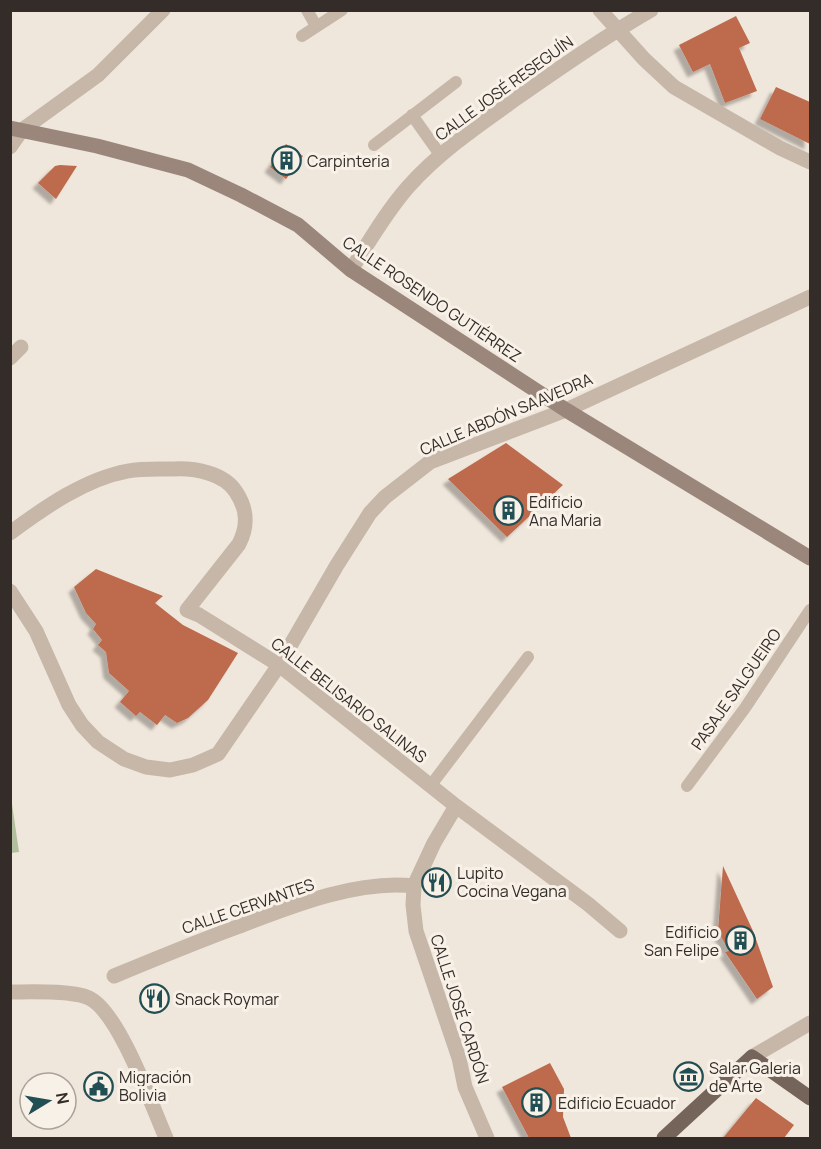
<svg xmlns="http://www.w3.org/2000/svg" width="821" height="1149" font-family="Manrope,sans-serif">
<style>
.green{fill:#b2be9d}
.building{fill:#bd6a4d;filter:url(#shadow)}
.lines{fill:none;stroke-linecap:round;stroke-linejoin:round}
.lane{stroke:#c7b7a9;stroke-width:12}
.street{stroke:#c7b7a9;stroke-width:15}
.secondary{stroke:#9a867a;stroke-width:15}
.primary{stroke:#75645a;stroke-width:15}
.labels{text-anchor:middle;dominant-baseline:central;stroke-width:6;stroke-linejoin:round;paint-order:stroke}
.street-label{font-size:16px;fill:#342c28;stroke:#f8f1e8}
.poi-label{font-size:16px;fill:#342c28;stroke:#f8f1e8;text-anchor:start}
</style>
<defs>
<filter id="shadow"><feDropShadow dx="-5.5" dy="5.5" stdDeviation="1.5" flood-color="#0004"/></filter>
</defs>
<rect width="100%" height="100%" fill="#f0e7dc"/>
<path class="green" d="M11 797 19 852 11 853H10Z"/>
<path class="building" d="M736 16 750 43 739 48 757 91 725 103 710 64 693 72 679 45Z
M776 87 810 102V144L760 119Z
M286 144 303 156 286 179 270 167Z
M60 165 77 166 56 199 38 183 55 166Z
M506 443 563 485 507 537 448 479Z
M96 569 163 596 155 603 183 625 238 653 208 700 188 718 177 723 165 715 157 725 140 712 136 716 120 702 129 691 109 673 106 652 98 645 102 640 93 629 96 624 86 613 74 587Z
M723 866 753 931 773 987 757 999 725 952 729 951 718 931Z
M550 1063 564 1089 563 1117 571 1138H529L502 1087Z
M756 1098 794 1125 784 1138H723Z"/>
<g class="lines">
<path class="lane" d="M307 10 316 26
M302 36 342 10
M412 115 441 156
M374 145 456 82
M431 785 528 657
M687 786 745 708 810 610"/>
<path class="street" d="M600 10 644 59 674 87 780 148 810 162
M10 147 22 130 98 75 163 10
M351 270C369 242 386 212 408 187 439 152 479 125 517 98 561 67 604 37 651 10
M10 358 21 347
M10 533C45 507 85 479 128 471 143 468 159 469 174 469 195 468 224 473 236 492 248 510 248 526 239 544L187 610 199 615 279 665 456 806 588 904 620 931
M10 591 36 631 69 705 82 725 98 742 124 759 146 767 170 770 193 765 218 754 279 665 337 565 370 513 385 497 430 462 566 410 810 297
M456 806 434 843 414 886 413 905 416 931 459 1058 465 1087 487 1138
M114 976C155 959 196 942 237 927 289 907 358 879 414 886
M10 992C30 992 72 990 89 998 119 1012 152 1106 166 1138
M752 1057 810 1023"/>
<path class="secondary" d="M10 128 97 146 188 170 241 195 298 225 351 270 566 410 810 558"/>
<path class="primary" d="M664 1138 752 1057 810 1098"/>
</g>
<defs>
<symbol id="building-ring" viewBox="-11 -11 22 22"><circle r="9.5" fill="#f8f1e8" stroke="#214f53" stroke-width="1.5"/><path d="M-4-6H4V6H1V3H-1V6H-4ZM-2.5-4.3h1.7v1.8h-1.7ZM.8-4.3h1.7v1.8H.8ZM-2.5-1h1.7V.8h-1.7ZM.8-1h1.7V.8H.8Z" fill="#214f53"/></symbol>
<symbol id="restaurant-ring" viewBox="-11 -11 22 22"><circle r="9.5" fill="#f8f1e8" stroke="#214f53" stroke-width="1.5"/><path d="M-5-6h1v4h1v-4h1v4h1v-4h1v5L-1.5 .5V6h-2V.5L-5-1ZM5-6V6H3V1.5H1.5Q1.5-4 5-6Z" fill="#214f53"/></symbol>
<symbol id="museum-ring" viewBox="-11 -11 22 22"><circle r="9.5" fill="#f8f1e8" stroke="#214f53" stroke-width="1.5"/><path d="M0-6L6-3V-2H-6V-3ZM-5-1h2V3h-2ZM-1-1h2V3h-2ZM3-1h2V3H3ZM-6 4H6V6H-6Z" fill="#214f53"/></symbol>
<symbol id="civic-ring" viewBox="-11 -11 22 22"><circle r="9.5" fill="#f8f1e8" stroke="#214f53" stroke-width="1.5"/><path d="M-.6-6.5H3V-4.5H.6V-3L4-1V1h2V6H-6V1h2V-1L-.6-3ZM-1.2 2.5V6h2.4V2.5Z" fill="#214f53"/></symbol>
</defs>
<g fill-rule="evenodd">
<use href="#building-ring" x="270" y="144" width="33" height="33"/>
<use href="#building-ring" x="492" y="494" width="33" height="33"/>
<use href="#restaurant-ring" x="420" y="866" width="33" height="33"/>
<use href="#building-ring" x="724" y="924" width="33" height="33"/>
<use href="#restaurant-ring" x="138" y="982" width="33" height="33"/>
<use href="#museum-ring" x="672" y="1060" width="33" height="33"/>
<use href="#civic-ring" x="82" y="1070" width="33" height="33"/>
<use href="#building-ring" x="520" y="1086" width="33" height="33"/>
</g>
<g class="labels">
<g class="street-label">
<text transform="translate(504 88) rotate(-36)">CALLE JOSÉ RESEGUÍN</text>
<text transform="translate(432 299) rotate(34)">CALLE ROSENDO GUTIÉRREZ</text>
<text transform="translate(506 414) rotate(-23)">CALLE ABDÓN SAAVEDRA</text>
<text transform="translate(736 689) rotate(-55)">PASAJE SALGUEIRO</text>
<text transform="translate(349 700) rotate(38)">CALLE BELISARIO SALINAS</text>
<text transform="translate(248 906) rotate(-19)">CALLE CERVANTES</text>
<text transform="translate(460 1009) rotate(72)">CALLE JOSÉ CARDÓN</text>
</g>
<g class="poi-label">
<text x="307" y="161">Carpinteria</text>
<text x="529" y="502">Edificio<tspan x="529" dy="18">Ana Maria</tspan></text>
<text x="457" y="873">Lupito<tspan x="457" dy="18">Cocina Vegana</tspan></text>
<text x="719" y="932" text-anchor="end">Edificio<tspan x="719" dy="18">San Felipe</tspan></text>
<text x="175" y="999">Snack Roymar</text>
<text x="709" y="1068">Salar Galeria<tspan x="709" dy="18">de Arte</tspan></text>
<text x="119" y="1077">Migración<tspan x="119" dy="18">Bolivia</tspan></text>
<text x="558" y="1103">Edificio Ecuador</text>
</g>
</g>
<rect width="821" height="1149" fill="none" stroke="#342c28" stroke-width="24"/>
<g transform="translate(48 1101) rotate(79)"><circle r="28" fill="#f8f1e8" stroke="#aaa29b" stroke-width="1.5"/>
<path d="M0-4.5L10 22L0 15L-10 22Z" fill="#214f53"/>
<text y="-9" font-size="16" font-weight="bold" text-anchor="middle" fill="#342c28">N</text>
</g>
</svg>
